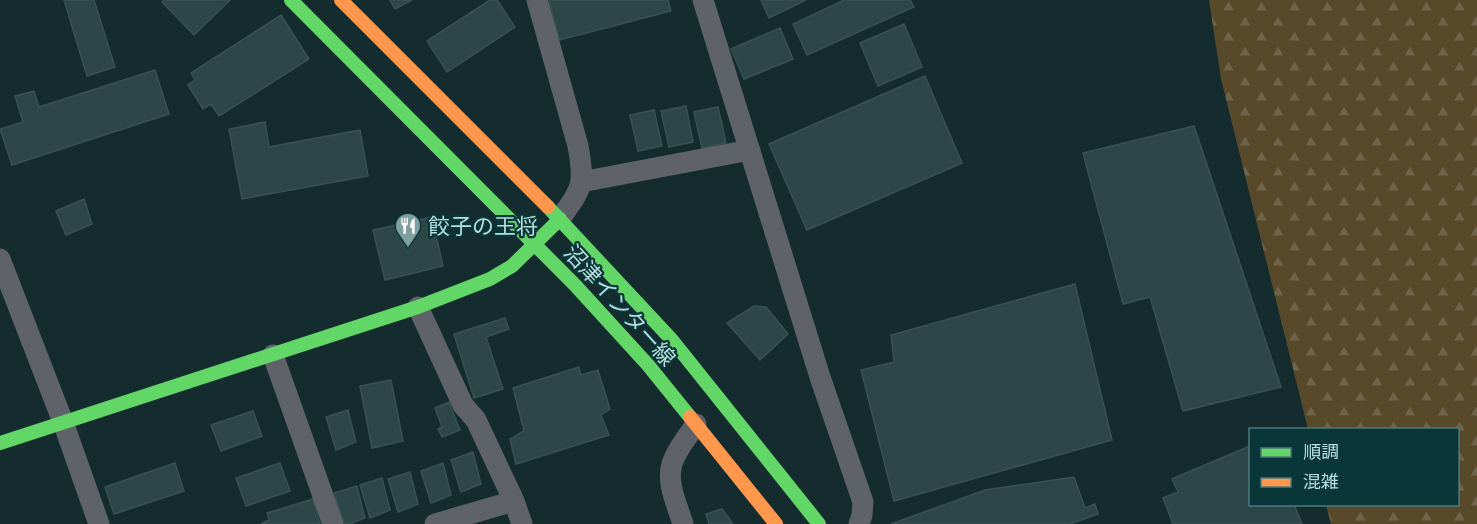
<svg xmlns="http://www.w3.org/2000/svg" width="1477" height="524" font-family="Jost,'Noto Sans JP',sans-serif">
<style>
.forest{fill:url(#forest-firs)}
.building{fill:#2d4748;stroke:#385254;stroke-width:1.5}
.lines{fill:none;stroke-linecap:round;stroke-linejoin:round}
.street{stroke:#5f6268;stroke-width:21}
.fast{stroke:#63d668;stroke-width:14}
.slow{stroke:#ff974d;stroke-width:14}
.labels{text-anchor:middle;dominant-baseline:central;stroke-width:4.5;stroke-linejoin:round;paint-order:stroke}
.poi-label{font-size:22px;fill:#b8ddde;stroke:#093638;text-anchor:start}
.street-label{font-size:22px;fill:#b8ddde;stroke:#093638}
</style>
<defs>
<pattern id="forest-firs" width="22" height="20" patternUnits="userSpaceOnUse" patternTransform="scale(1.5)"><rect width="22" height="20" fill="#59492b"/><path d="M5 1l3.5 6h-7zM16 11l3.5 6h-7z" fill="#6f6349"/></pattern>
</defs>
<rect width="100%" height="100%" fill="#142c2e"/>
<path class="forest" d="M1209 0H1477V524H1331L1326 505 1458 504V430L1308 429 1221 79Z"/>
<path class="building" d="M64 0H94L115 67 87 76Z
M164 0H230L194 35 162 2Z
M390 0H412L395 9Z
M490 0H497L515 27 447 72 427 41Z
M549 0H668L671 11 559 40Z
M761 0H806L769 18Z
M844 0H910L914 7 807 55 793 24Z
M281 15 309 59 219 116 211 104 203 109 188 85 195 80 191 73Z
M904 24 922 67 878 86 860 43Z
M780 28 793 59 744 79 731 49Z
M155 70 169 114 12 165 0 129 23 122 15 96 34 91 39 107Z
M925 76 962 163 807 230 769 144Z
M686 106 693 142 669 147 661 111Z
M718 107 726 143 702 148 694 112Z
M654 110 662 146 638 151 630 115Z
M265 122 269 147 360 130 368 176 242 199 229 129Z
M1194 126 1281 387 1183 411 1150 297 1123 304 1083 153Z
M84 199 92 224 66 235 56 211Z
M432 217 443 266 385 280 373 230Z
M1075 284 1112 440 894 501 861 370 894 362 891 335Z
M754 306 766 307 788 334 760 360 727 323Z
M505 318 509 329 486 337 503 389 474 398 454 334Z
M579 367 581 375 598 370 610 409 601 415 609 435 516 464 510 439 524 431 513 388Z
M391 380 403 441 372 448 360 386Z
M449 402 460 430 442 437 438 429 442 427 435 408Z
M348 410 356 442 336 450 326 417Z
M253 411 262 436 221 451 211 425Z
M1250 446V504H1294L1302 524H1173L1163 498 1178 492 1172 479Z
M473 452 481 484 461 492 451 460Z
M175 463 184 491 114 514 105 487Z
M280 463 290 491 246 506 236 478Z
M443 463 451 495 431 503 421 471Z
M410 472 418 504 398 512 388 479Z
M1074 477 1085 508 1095 504 1098 514 1070 524H891L985 490Z
M382 478 390 510 370 518 360 485Z
M357 486 365 518 349 524H344L334 493Z
M313 499 320 524H261L269 520 267 513Z
M722 509 733 524H709L706 514Z"/>
<g class="lines">
<path class="street" d="M537 0 578 146C585 185 582 188 560 219
M703 0 820 377 863 502 862 515 859 524
M581 182 750 150
M0 259 63 422 99 524
M418 307 463 405 476 420 514 501 522 524
M273 355 333 524
M435 524 514 501
M683 524C678 507 666 483 672 464 676 450 688 436 696 424"/>
<path class="fast" d="M291 0 575 285 648 365 690 417
M548 207 672 340 819 524
M0 443 418 307 490 279 512 266 560 219"/>
<path class="slow" d="M341 0 548 207
M690 417 776 524"/>
</g>
<defs>
<symbol id="restaurant-pin" viewBox="-11 -11 22 30"><path d="M0 17L-7.5 6A9.5 9.5 0 1 1 7.5 6Z" fill="#7f9fa0" stroke="#093638"/><path d="M-5-6h1v4h1v-4h1v4h1v-4h1v5L-1.5 .5V6h-2V.5L-5-1ZM5-6V6H3V1.5H1.5Q1.5-4 5-6Z" fill="#fff"/></symbol>
</defs>
<g fill-rule="evenodd">
<use href="#restaurant-pin" x="393" y="211" width="30" height="40"/>
</g>
<g class="labels">
<g class="poi-label">
<text x="428" y="226">餃子の王将</text>
</g>
<g class="street-label">
<text transform="translate(620 305) rotate(48)">沼津インター線</text>
</g>
</g>
<rect x="1249" y="428" width="210" height="78" fill="#093638" stroke="#4f797a" stroke-width="1.5"/>
<rect x="1261" y="448" width="30" height="9" fill="#63d668" stroke="#4f797a" stroke-width="1.5"/>
<text x="1303" y="458" font-size="18" fill="#b8ddde">順調</text>
<rect x="1261" y="478" width="30" height="9" fill="#ff974d" stroke="#4f797a" stroke-width="1.5"/>
<text x="1303" y="488" font-size="18" fill="#b8ddde">混雑</text>
</svg>
